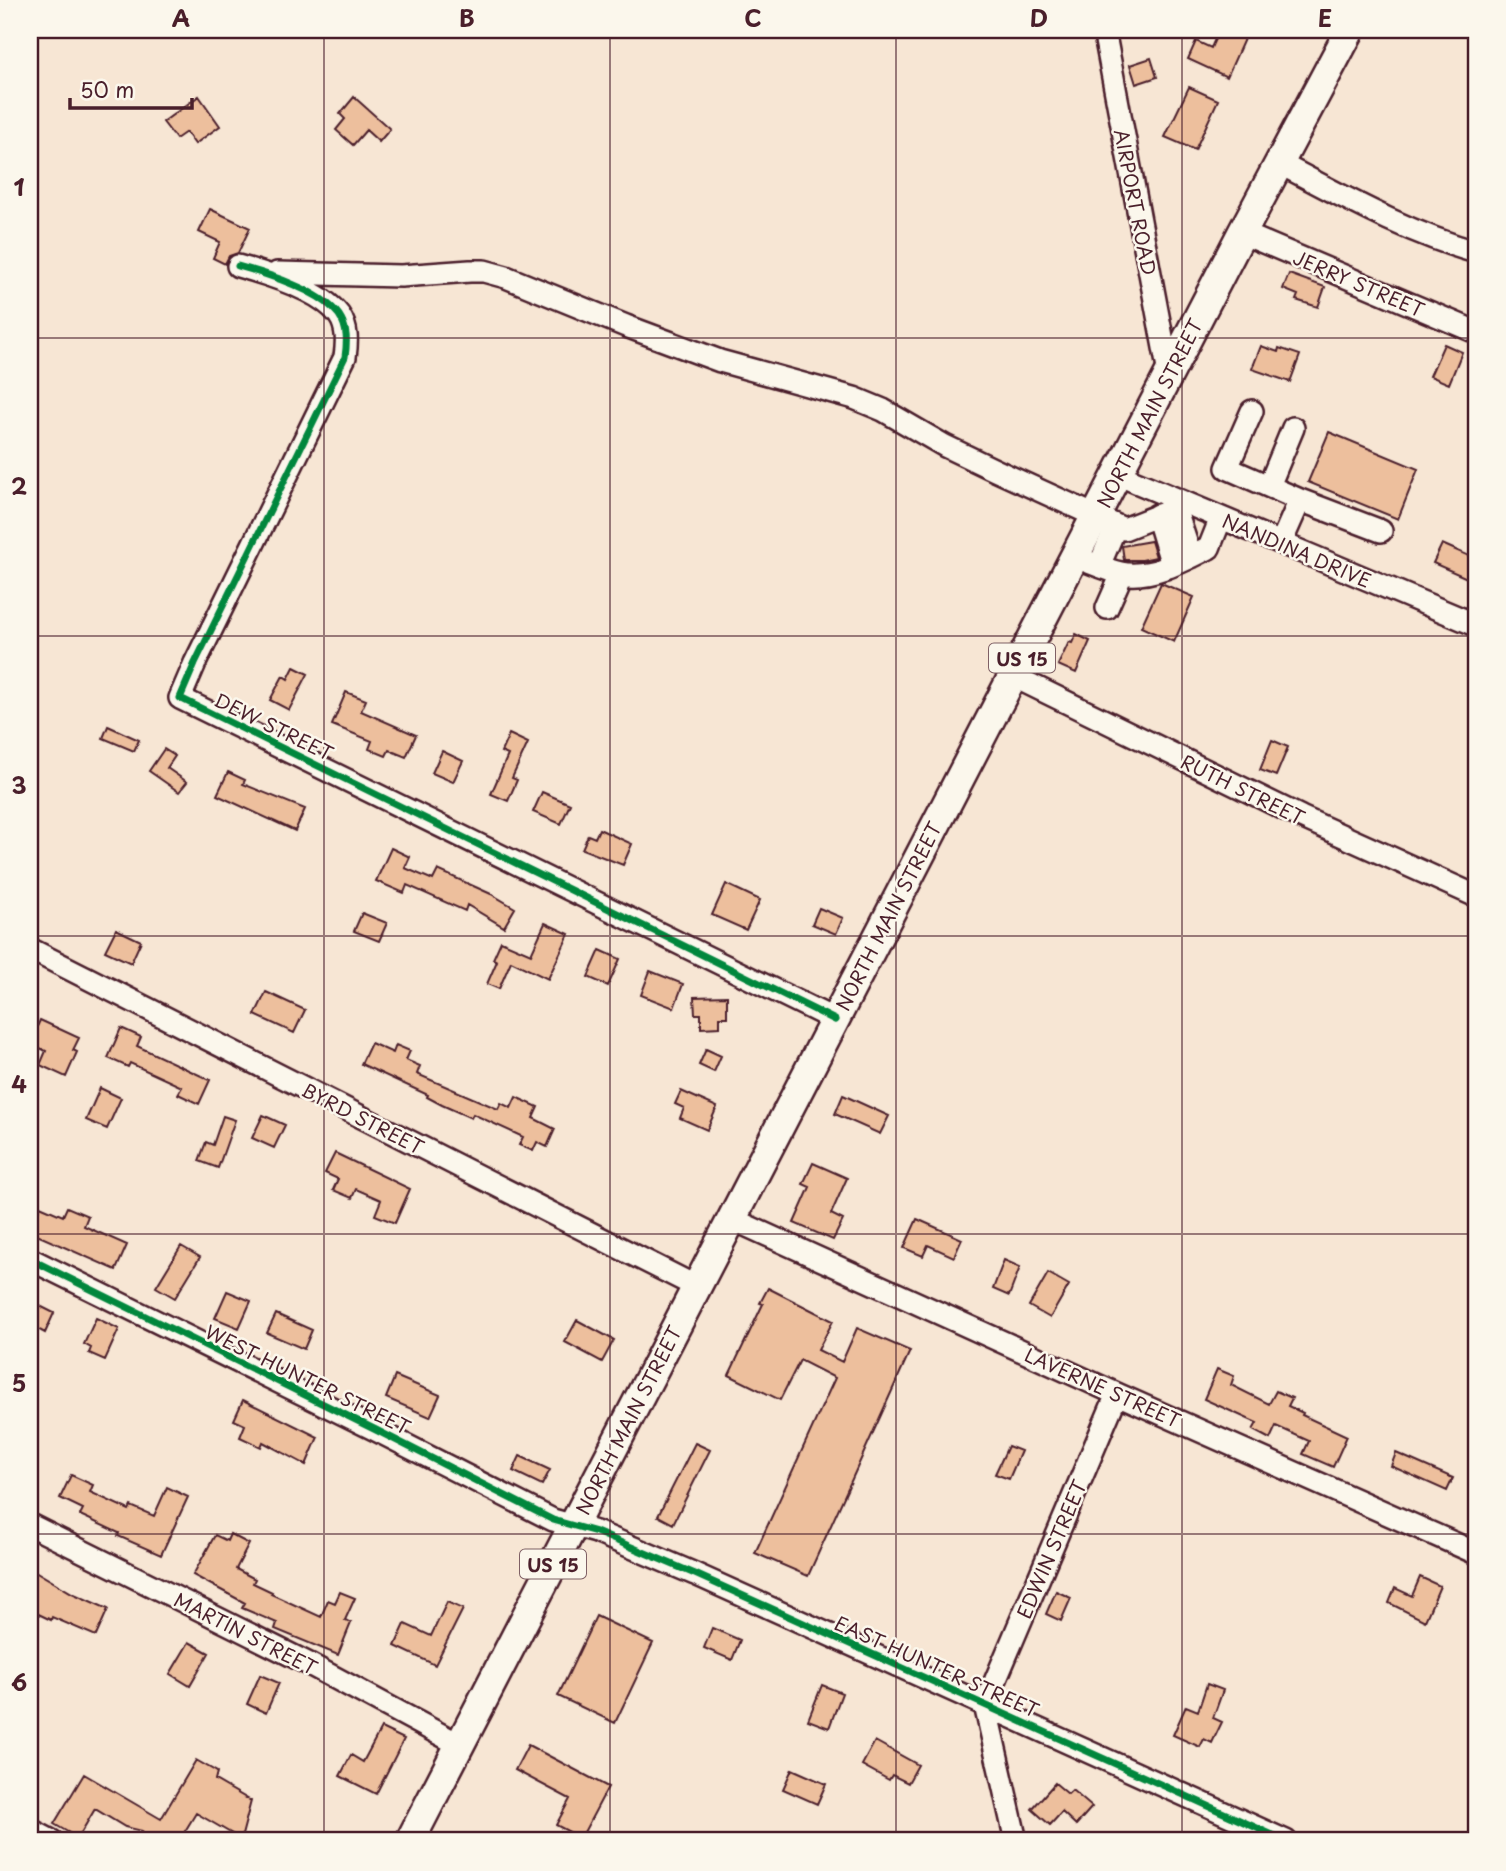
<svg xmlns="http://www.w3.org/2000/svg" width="1506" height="1871" font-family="'Playpen Sans',sans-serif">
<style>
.building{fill:#edbf9d;stroke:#4a1f2b;stroke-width:2}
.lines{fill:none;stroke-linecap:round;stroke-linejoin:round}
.minor-casing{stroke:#4a1f2b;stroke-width:26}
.major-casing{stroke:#4a1f2b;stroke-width:33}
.minor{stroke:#fbf7ec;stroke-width:21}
.major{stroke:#fbf7ec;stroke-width:28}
.cycleway-casing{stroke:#fbf7ec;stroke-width:11}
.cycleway{stroke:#00873e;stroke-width:7}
.grid{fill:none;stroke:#4a1f2b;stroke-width:2;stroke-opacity:0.55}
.labels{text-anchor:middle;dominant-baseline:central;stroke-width:5;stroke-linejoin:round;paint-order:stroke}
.shield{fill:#fbf7ec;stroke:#7f6065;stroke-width:2}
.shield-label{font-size:18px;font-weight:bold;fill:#4a1f2b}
.street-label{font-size:19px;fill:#4a1f2b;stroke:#fbf7ec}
.neatline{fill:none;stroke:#4a1f2b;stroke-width:2.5}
.grid-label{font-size:23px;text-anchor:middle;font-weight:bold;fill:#4a1f2b}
</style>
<rect width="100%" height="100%" fill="#f7e6d4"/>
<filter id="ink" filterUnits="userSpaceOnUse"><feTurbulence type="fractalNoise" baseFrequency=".0143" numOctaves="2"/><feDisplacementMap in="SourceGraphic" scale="14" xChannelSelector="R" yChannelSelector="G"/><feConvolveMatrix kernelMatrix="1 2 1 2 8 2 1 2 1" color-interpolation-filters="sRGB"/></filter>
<g filter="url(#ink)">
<path class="building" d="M1219 30H1248L1227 77 1188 59 1196 41 1211 48Z
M1151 58 1157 77 1136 84 1130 65Z
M1189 87 1218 100 1195 150 1165 137Z
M199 96 220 126 195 144 186 132 176 139 163 122Z
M354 97 390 129 379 142 366 130 353 145 336 130 345 119 340 114Z
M210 209 250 228 238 253 229 256 225 264 213 258 220 242 199 232Z
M1289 274 1325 287 1318 307 1296 300 1298 295 1283 289Z
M1444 344 1462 352 1449 384 1430 376Z
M1261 346 1278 352 1279 348 1300 355 1290 382 1252 369Z
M1329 432 1418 469 1398 519 1308 482Z
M1151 541 1156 557 1142 560H1124L1122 546Z
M1442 544 1476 559V582L1433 563Z
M1161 583 1194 597 1174 642 1141 627Z
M1076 634 1090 641 1076 673 1058 665 1069 642 1072 643Z
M294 667 308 674 289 710 270 700 283 676 288 679Z
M346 692 366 700 361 711 416 735 406 757 389 750 386 756 369 749 372 741 332 725Z
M108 726 139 740 134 751 103 738Z
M509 734 528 743 512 778 517 780 508 801 491 794 508 755 501 752Z
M1272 740 1288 747 1276 776 1260 770Z
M164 749 175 756 167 768 187 782 179 792 149 771Z
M442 751 463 761 453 782 432 773Z
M228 772 245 780 243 784 305 809 295 831 217 795Z
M542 792 570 804 561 824 533 812Z
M599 829 632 844 623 865 582 849 588 835 595 838Z
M391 848 410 857 405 868 433 880 438 870 491 894 515 908 504 927 467 905 465 911 407 885 404 893 376 881Z
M726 884 760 900 746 930 712 915Z
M819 908 843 918 836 934 812 924Z
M362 913 387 923 379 941 354 931Z
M545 923 569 934 548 979 511 961 499 989 487 984 497 961 493 959 501 941 531 954Z
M116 929 141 941 131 963 105 951Z
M600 950 620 959 608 986 588 977Z
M650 971 683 984 674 1008 641 995Z
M266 992 305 1010 294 1033 255 1015Z
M727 996V1017H720V1027L701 1028V1014H695L694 997Z
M40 1020 79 1038 73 1050 77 1052 66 1077 40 1065 46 1051 30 1043V1023L37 1027Z
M121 1028 141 1037 137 1046 210 1080 199 1104 178 1094 182 1087 130 1063 128 1067 108 1058Z
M371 1043 393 1053 396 1045 410 1051 406 1060 420 1066 417 1074 498 1109 501 1103 511 1108 516 1097 538 1107 533 1118 555 1129 547 1147 537 1142 533 1151 519 1145 523 1137 473 1114 471 1118 442 1105 427 1097 428 1095 361 1064Z
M706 1049 721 1056 714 1072 699 1065Z
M100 1088 121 1098 107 1129 86 1120Z
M681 1091 717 1107 707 1130 680 1118 684 1108 675 1104Z
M843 1095 889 1116 880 1134 835 1114Z
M263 1115 285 1125 274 1148 252 1138Z
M223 1116 235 1120 218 1168 199 1161 206 1142 213 1145Z
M335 1153 410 1189 395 1223 375 1215 381 1200 356 1189 352 1198 333 1190 338 1179 325 1173Z
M813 1163 847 1178 831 1214 843 1220 833 1240 794 1223 810 1187 803 1184Z
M40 1206 63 1216 67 1207 88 1216 84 1226 127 1245 116 1270 30 1232Z
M917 1219 962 1239 954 1257 928 1245 923 1256 904 1248Z
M181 1246 200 1257 175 1298 156 1287Z
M1004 1260 1020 1267 1009 1296 993 1289Z
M1048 1273 1069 1285 1050 1318 1029 1306Z
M768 1288 833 1321 818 1350 842 1362 857 1328 910 1351 808 1576 755 1553 835 1378 800 1360 780 1400 729 1375 763 1304 760 1303Z
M227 1291 251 1301 239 1328 215 1318Z
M30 1301 54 1313 45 1333 30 1325Z
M276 1314 312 1330 304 1349 267 1333Z
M96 1318 119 1329 105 1360 89 1353 91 1348 84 1344Z
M577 1320 614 1340 602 1362 565 1342Z
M1217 1369 1234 1376 1231 1385 1269 1404 1276 1391 1292 1398 1288 1406 1303 1413 1302 1415 1347 1436 1333 1467 1303 1454 1309 1441 1276 1426 1270 1439 1253 1430 1257 1423 1204 1399Z
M395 1376 440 1395 430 1417 386 1398Z
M243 1400 318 1437 306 1465 263 1442 261 1447 240 1437 245 1425 234 1420Z
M695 1443 710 1450 673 1524 658 1516Z
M1008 1446 1021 1451 1009 1479 995 1474Z
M1396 1453 1453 1478 1447 1491 1391 1466Z
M520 1456 550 1470 542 1485 513 1471Z
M71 1475 93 1485 90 1492 129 1510 131 1506 154 1516 167 1487 188 1497 161 1555 118 1536 119 1533 80 1515 83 1509 60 1498Z
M230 1534 249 1544 236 1569 255 1579 253 1583 272 1592 271 1594 321 1617 328 1600 335 1603 340 1592 355 1598 345 1620 351 1623 338 1655 275 1629 277 1623 242 1608 245 1603 193 1575 215 1535 227 1541Z
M30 1568 72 1593 108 1609 96 1636 52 1617 51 1620 30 1610Z
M1420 1577 1440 1586 1425 1621 1389 1603 1395 1588 1412 1596Z
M1056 1591 1071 1598 1061 1621 1046 1614Z
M447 1602 463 1609 435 1665 395 1646 405 1624 431 1636Z
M596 1616 653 1643 615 1723 558 1696Z
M712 1628 740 1640 732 1660 704 1648Z
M189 1642 209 1653 190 1686 170 1674Z
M260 1675 279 1683 266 1713 247 1704Z
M1207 1684 1223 1690 1213 1718 1222 1722 1212 1743 1204 1739 1200 1747 1173 1735 1186 1706 1198 1711Z
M822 1685 842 1693 829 1728 808 1720Z
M381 1728 404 1739 376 1794 340 1776 351 1755 363 1762Z
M875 1741 918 1765 908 1783 892 1775 889 1780 862 1765Z
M528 1745 608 1787 581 1838 556 1825 570 1799 515 1770Z
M196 1760 217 1772 215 1780 251 1801 241 1839 196 1813 179 1841H136L142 1831 125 1827 95 1809 78 1838 54 1824 84 1774 161 1819Z
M792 1769 826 1784 817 1804 783 1789Z
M1055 1783 1068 1794 1072 1790 1092 1807 1076 1825 1062 1812 1050 1825 1032 1809Z"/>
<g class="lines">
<defs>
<path id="minor" d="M1104 30 1169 374
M1279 163C1342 196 1407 233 1476 252
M1242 233 1476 332
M238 266C267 274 321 290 339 315 348 328 347 343 345 357L195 663 180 698 835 1020
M277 273 401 276 470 271H484L506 277 626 326 720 361 854 398 883 410 945 446 995 470 1124 529 1187 504
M1252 411 1227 468 1300 500
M1117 474 1476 625
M1269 486 1293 428
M1175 508 1191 557
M1157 515 1172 565
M1281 543 1300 500 1381 531
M1075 557C1090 562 1106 570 1121 573 1150 579 1184 561 1209 548L1221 518
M1099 566 1116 526
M1107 608 1122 574
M1013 676 1301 817 1476 896
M30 949 697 1287
M732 1219 1117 1394 1476 1553
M30 1259 376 1430 553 1520 596 1532 695 1574 1286 1841
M30 1525 311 1665 460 1745
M30 1836 33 1831 52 1841
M1016 1841 985 1705 1117 1394"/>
<path id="major" d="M410 1841 1242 233 1350 30"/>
</defs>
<use href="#minor" class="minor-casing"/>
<use href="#major" class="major-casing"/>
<use href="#minor" class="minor"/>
<use href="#major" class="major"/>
<defs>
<path id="cycleway" d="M238 266C267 274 321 290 339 315 348 328 347 343 345 357L195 663 180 698 835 1020
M30 1259 376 1430 553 1520 596 1532 695 1574 1286 1841"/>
</defs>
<use href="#cycleway" class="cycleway-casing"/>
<use href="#cycleway" class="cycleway"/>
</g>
</g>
<path class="grid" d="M324 30V1841M610 30V1841M896 30V1841M1182 30V1841M30 338H1476M30 636H1476M30 936H1476M30 1234H1476M30 1534H1476"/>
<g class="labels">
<g class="shield">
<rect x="989" y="643.5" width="66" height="29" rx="5"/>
<rect x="520" y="1549.5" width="66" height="29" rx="5"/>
</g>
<g class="shield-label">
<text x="1022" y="658">US 15</text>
<text x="553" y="1564">US 15</text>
</g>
<g class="street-label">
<text transform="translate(1136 202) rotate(79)">AIRPORT ROAD</text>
<text transform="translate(1359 283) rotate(23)">JERRY STREET</text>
<text transform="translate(1149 413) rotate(-63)">NORTH MAIN STREET</text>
<text transform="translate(1297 550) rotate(23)">NANDINA DRIVE</text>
<text transform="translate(274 726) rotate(26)">DEW STREET</text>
<text transform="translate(1243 789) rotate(26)">RUTH STREET</text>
<text transform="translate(888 916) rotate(-63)">NORTH MAIN STREET</text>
<text transform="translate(363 1118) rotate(27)">BYRD STREET</text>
<text transform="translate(308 1379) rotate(26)">WEST HUNTER STREET</text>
<text transform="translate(1103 1387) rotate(24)">LAVERNE STREET</text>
<text transform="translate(628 1420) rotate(-63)">NORTH MAIN STREET</text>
<text transform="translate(1051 1549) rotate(-67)">EDWIN STREET</text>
<text transform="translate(246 1633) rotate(27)">MARTIN STREET</text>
<text transform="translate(937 1666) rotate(24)">EAST HUNTER STREET</text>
</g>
</g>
<rect width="1506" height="1871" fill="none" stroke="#fbf7ec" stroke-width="77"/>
<path d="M70 98v10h122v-10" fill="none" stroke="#4a1f2b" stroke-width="3.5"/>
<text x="80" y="98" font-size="21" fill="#4a1f2b" stroke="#fbf7ec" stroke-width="5" paint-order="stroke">50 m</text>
<rect x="38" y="38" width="1430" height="1794" class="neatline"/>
<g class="grid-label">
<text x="181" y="27">A</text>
<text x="467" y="27">B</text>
<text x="753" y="27">C</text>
<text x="1039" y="27">D</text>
<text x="1325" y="27">E</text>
<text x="19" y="196">1</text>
<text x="19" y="495">2</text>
<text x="19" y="794">3</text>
<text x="19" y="1093">4</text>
<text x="19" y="1392">5</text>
<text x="19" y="1691">6</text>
</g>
</svg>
